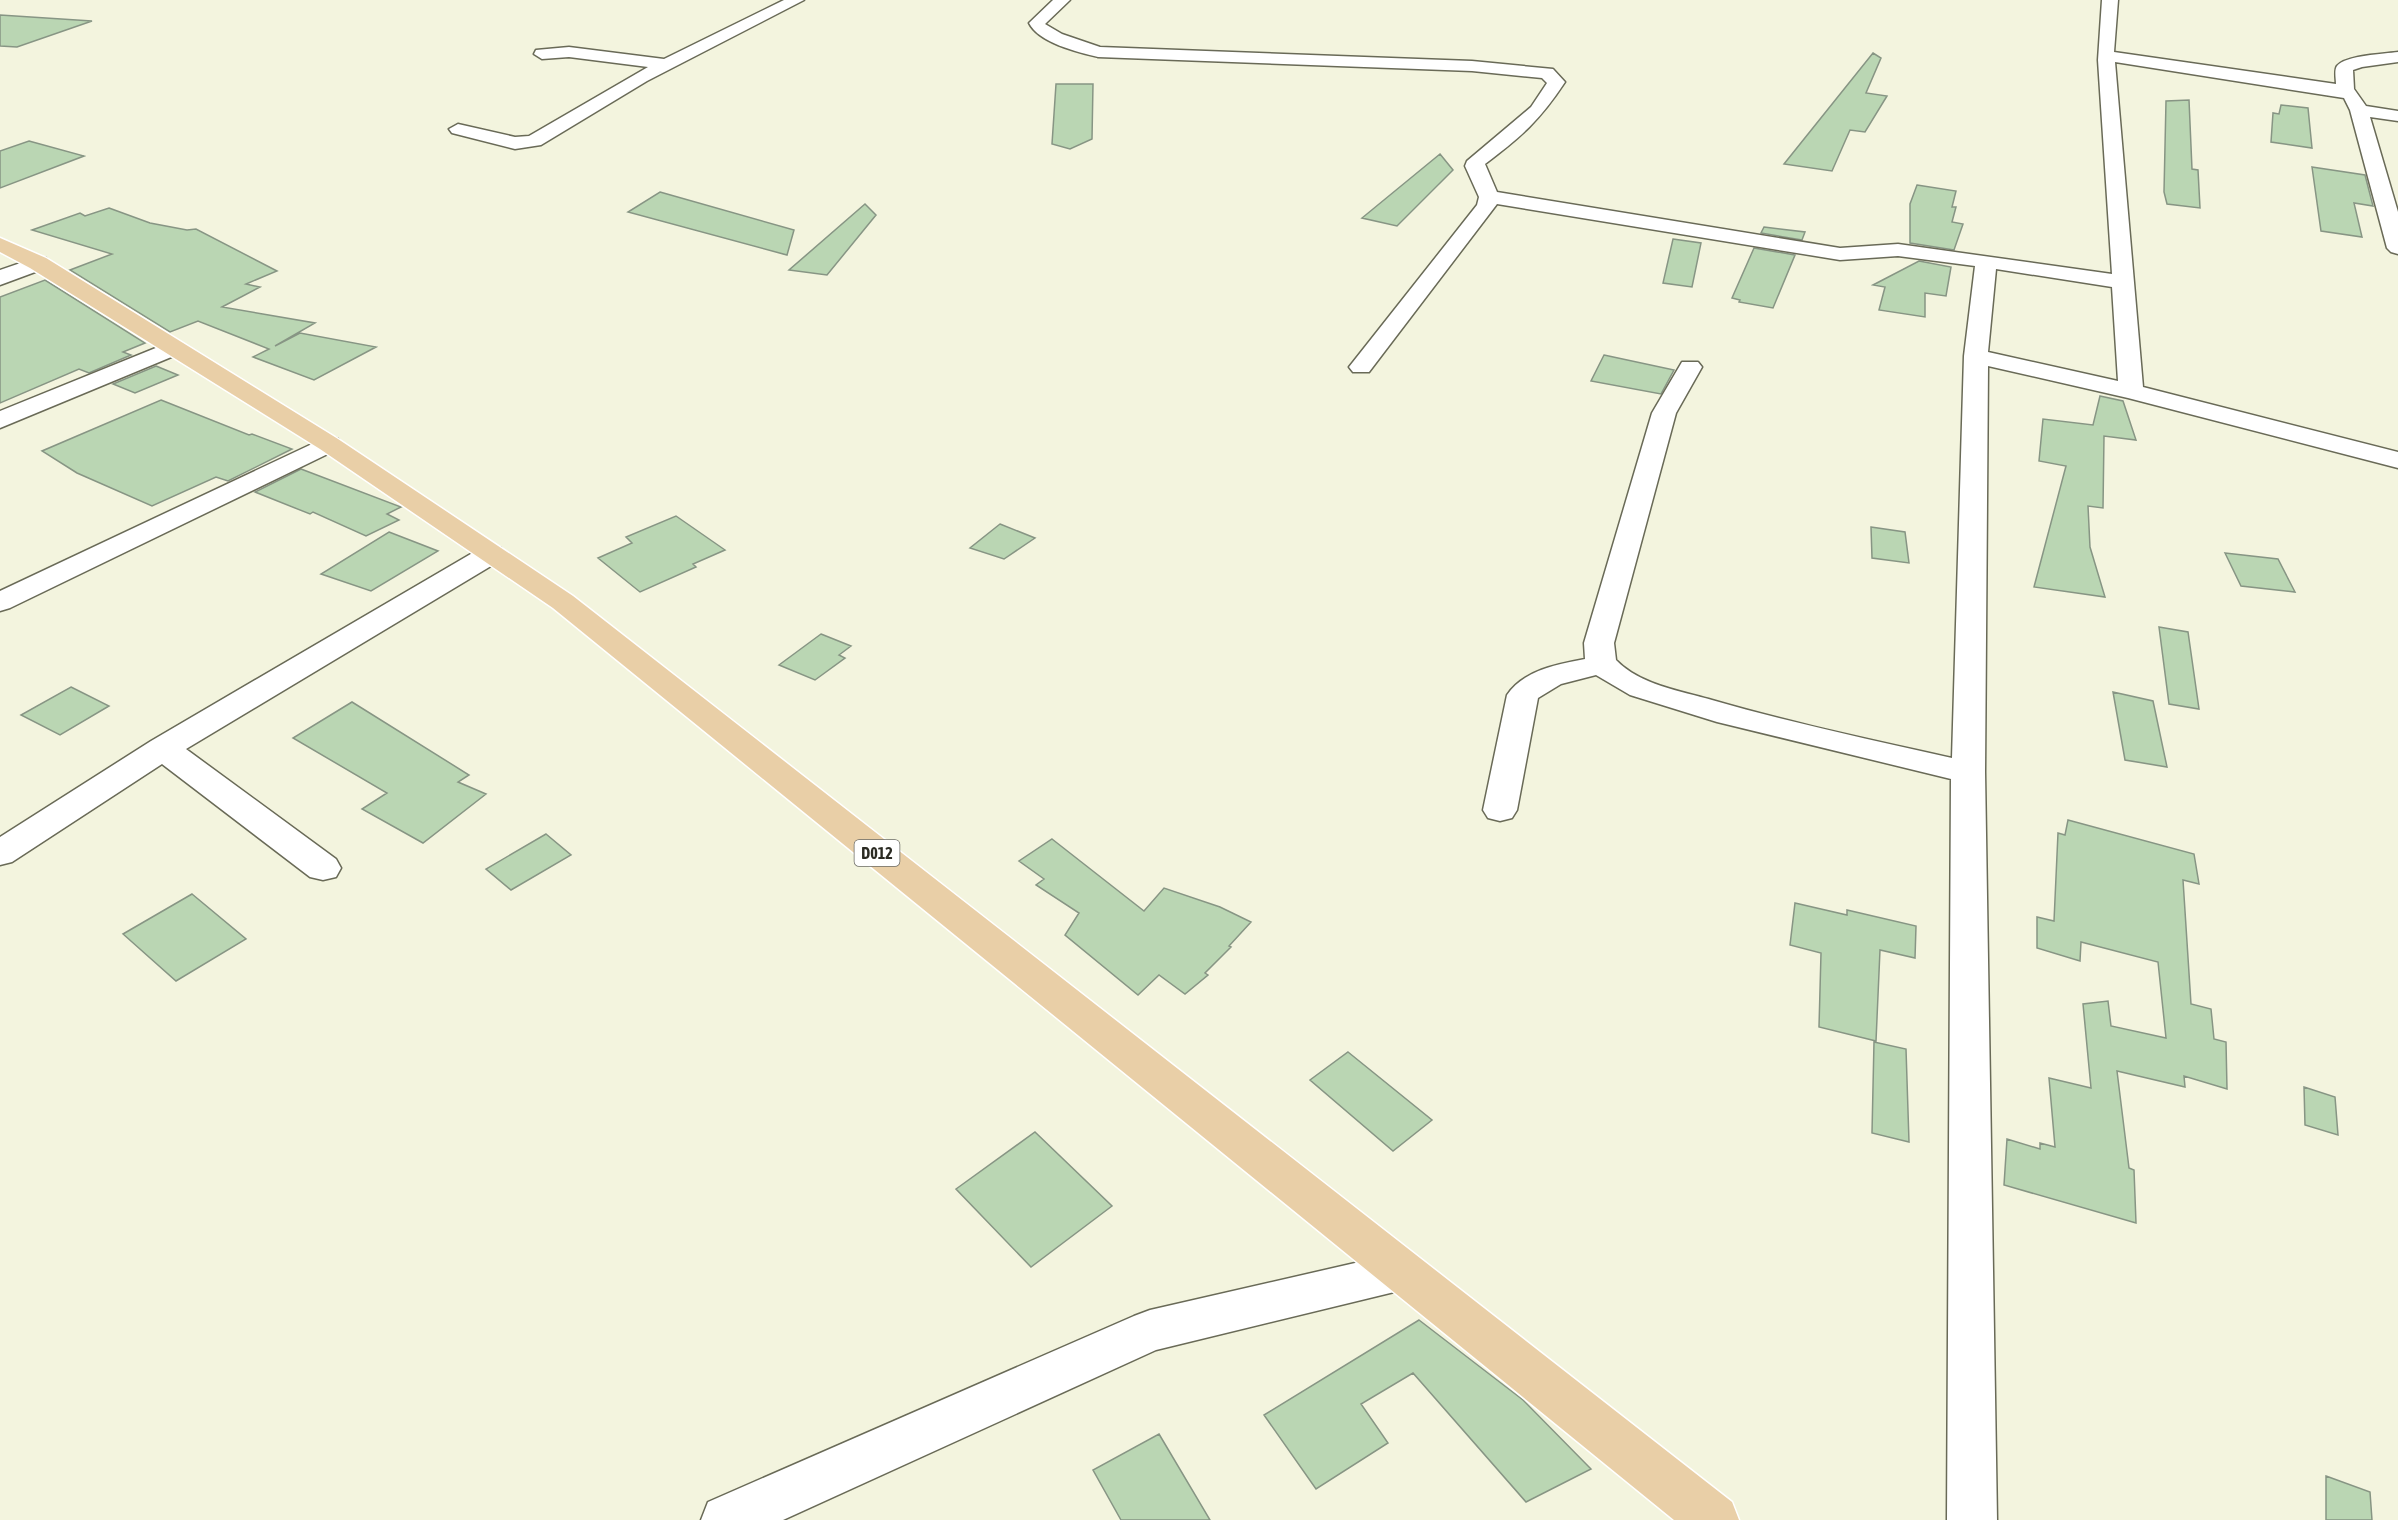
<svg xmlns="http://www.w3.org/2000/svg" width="2398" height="1520" font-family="'Asap Condensed',sans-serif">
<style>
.building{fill:#bad6b3;stroke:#879584;stroke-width:1.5}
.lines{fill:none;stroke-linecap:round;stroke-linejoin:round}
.minor-casing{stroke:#696a57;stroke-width:3}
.major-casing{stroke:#fff;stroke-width:3}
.minor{fill:#fff;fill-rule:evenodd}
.major{fill:#e9cfa7;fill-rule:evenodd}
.labels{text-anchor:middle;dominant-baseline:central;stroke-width:4.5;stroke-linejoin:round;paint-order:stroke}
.shield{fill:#fff;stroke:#6b6b65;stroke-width:1.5}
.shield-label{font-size:16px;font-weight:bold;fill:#2b2b23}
</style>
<rect width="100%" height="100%" fill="#f3f4de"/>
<path class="building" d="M0 15 92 21 17 47 0 46Z
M1873 53 1881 58 1866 93 1887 96 1865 132 1850 130 1832 171 1784 164Z
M1056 84H1093L1092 139 1070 149 1052 144Z
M2189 100 2192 169 2198 170 2200 208 2167 204 2164 192 2166 101Z
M2281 105 2308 108 2312 148 2271 142 2273 113 2279 114Z
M29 141 84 156 0 188V151Z
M1440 154 1453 170 1397 226 1362 218Z
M2312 167 2365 175 2373 206 2354 203 2362 237 2321 231Z
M1917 185 1956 191 1952 207H1956L1952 222 1963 224 1954 250 1910 243V204Z
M660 192 794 230 787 255 628 212Z
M865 204 876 215 827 275 789 270Z
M109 208 150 223 187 230 196 229 277 271 246 284 260 287 222 307 315 323 275 346 300 333 376 347 314 380 253 357 269 349 198 321 170 332 70 270 112 254 32 230 80 213 85 216Z
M1764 227 1805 232 1802 240 1761 233Z
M1673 239 1701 243 1692 287 1663 283Z
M1754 248 1795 255 1773 308 1739 302 1740 300 1732 298Z
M1919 261 1951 267 1946 296 1925 293V317L1879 310 1885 287 1873 285Z
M45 280 145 343 123 352 131 355 89 373 79 369 0 403V297Z
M1604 355 1674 370 1661 394 1591 381Z
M156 366 178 375 135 393 113 384Z
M2100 396 2123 401 2136 440 2104 436 2103 508 2088 506 2090 547 2105 597 2034 587 2066 466 2039 461 2043 419 2093 425Z
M161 400 249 435 252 434 292 449 228 481 216 477 152 506 77 473 42 451Z
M301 469 401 507 387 514 399 520 366 536 313 512 310 514 255 492Z
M676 516 725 550 693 564 696 567 640 592 598 558 632 543 626 537Z
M1000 524 1035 538 1004 559 970 548Z
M1871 527 1905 532 1909 563 1872 558Z
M389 532 438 551 371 591 321 574Z
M2225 553 2278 559 2295 592 2241 586Z
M2159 627 2188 632 2199 709 2169 704Z
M821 634 851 646 839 655 845 658 815 680 779 665Z
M71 687 109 706 60 735 21 715Z
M2113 692 2153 701 2167 767 2125 760Z
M352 702 469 775 458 782 486 794 423 843 362 809 387 793 293 738Z
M2068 820 2194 854 2199 884 2183 880 2191 1004 2211 1009 2214 1039 2226 1042 2227 1089 2184 1076 2185 1087 2117 1071 2129 1168 2134 1170 2136 1223 2004 1185 2007 1139 2040 1149V1143L2055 1147 2049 1078 2091 1088 2083 1004 2108 1001 2111 1026 2166 1038 2158 962 2081 942 2080 961 2037 948V917L2054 921 2058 833 2065 835Z
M546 834 571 855 511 890 486 869Z
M1052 839 1144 911 1164 888 1220 907 1251 922 1229 946 1231 947 1205 973 1208 975 1185 994 1159 975 1138 995 1065 935 1079 913 1036 885 1044 879 1019 861Z
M192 894 246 939 176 981 123 934Z
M1795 903 1847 915V910L1916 926 1915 958 1880 950 1876 1041 1819 1027 1821 953 1790 945Z
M1874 1042 1906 1049 1909 1142 1872 1133Z
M1348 1052 1432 1120 1393 1151 1310 1080Z
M2304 1087 2335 1097 2338 1135 2305 1125Z
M1035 1132 1112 1206 1031 1267 956 1189Z
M1419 1320 1523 1400 1591 1469 1526 1502 1413 1373 1361 1404 1388 1443 1316 1489 1264 1415Z
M1159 1434 1210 1520H1121L1093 1470Z
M2326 1476 2370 1492 2372 1520H2326Z"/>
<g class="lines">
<defs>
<path id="minor" d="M784 0H804L647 81 541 145 515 149 452 133 449 129 458 124 515 137 529 136 648 67 569 57 542 59 534 54 536 50 569 47 664 59Z
M1053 0H1070L1045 24 1062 34 1100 47 1472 61 1553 69 1565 82C1540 120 1521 137 1485 164L1497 192 1840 248 1898 244 2112 274 2098 60 2102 0H2118L2114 52 2336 84C2336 79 2334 70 2337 66 2346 55 2384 54 2398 52V62L2362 67 2353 70 2354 89 2366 106 2398 111V121L2370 117 2398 212V254L2391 252 2387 248 2350 110 2344 98 2115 62 2143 387 2398 452V468L2128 398 1988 366 1985 772 1997 1520H1947L1951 779 1717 722 1630 695 1596 675 1561 684 1538 698 1517 810 1512 818 1500 821 1488 818 1483 810 1507 695C1524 670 1558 664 1585 659L1584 643 1652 413 1682 362H1698L1702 367 1676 413 1614 643 1616 660C1640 685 1681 691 1712 700 1791 723 1872 740 1952 758L1964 356 1975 266 1898 256 1840 260 1497 204 1369 372H1353L1349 367 1353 362 1477 205 1479 197 1465 166 1467 161 1531 107 1547 83 1542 78 1472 71 1098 57C1078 52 1039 43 1029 23ZM1996 269 2112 287 2118 381 1988 352Z
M38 257 46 258 49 263 46 268 0 285V270Z
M173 341 181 343 185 348 181 353 0 428V411Z
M329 436 338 439 342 444 338 449 10 608 0 611V591Z
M491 546 501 548 505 554 501 560 186 749 336 859 341 868 336 877 323 880 310 877 162 764 12 862 0 865V837L151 741 481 548Z
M1403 1252 1419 1258 1425 1272 1419 1286 1156 1350 783 1520H701L708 1502 1134 1316 1150 1310Z"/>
<path id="major" d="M0 238 46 258 338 439 573 596 1732 1502 1739 1520H1674L553 608 320 449 30 268 0 252Z"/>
</defs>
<use href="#minor" class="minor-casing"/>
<use href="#major" class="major-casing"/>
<use href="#minor" class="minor"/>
<use href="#major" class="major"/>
</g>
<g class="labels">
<rect class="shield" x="854.5" y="840" width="45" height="26" rx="4.5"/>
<g class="shield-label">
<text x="877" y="853">D012</text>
</g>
</g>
</svg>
